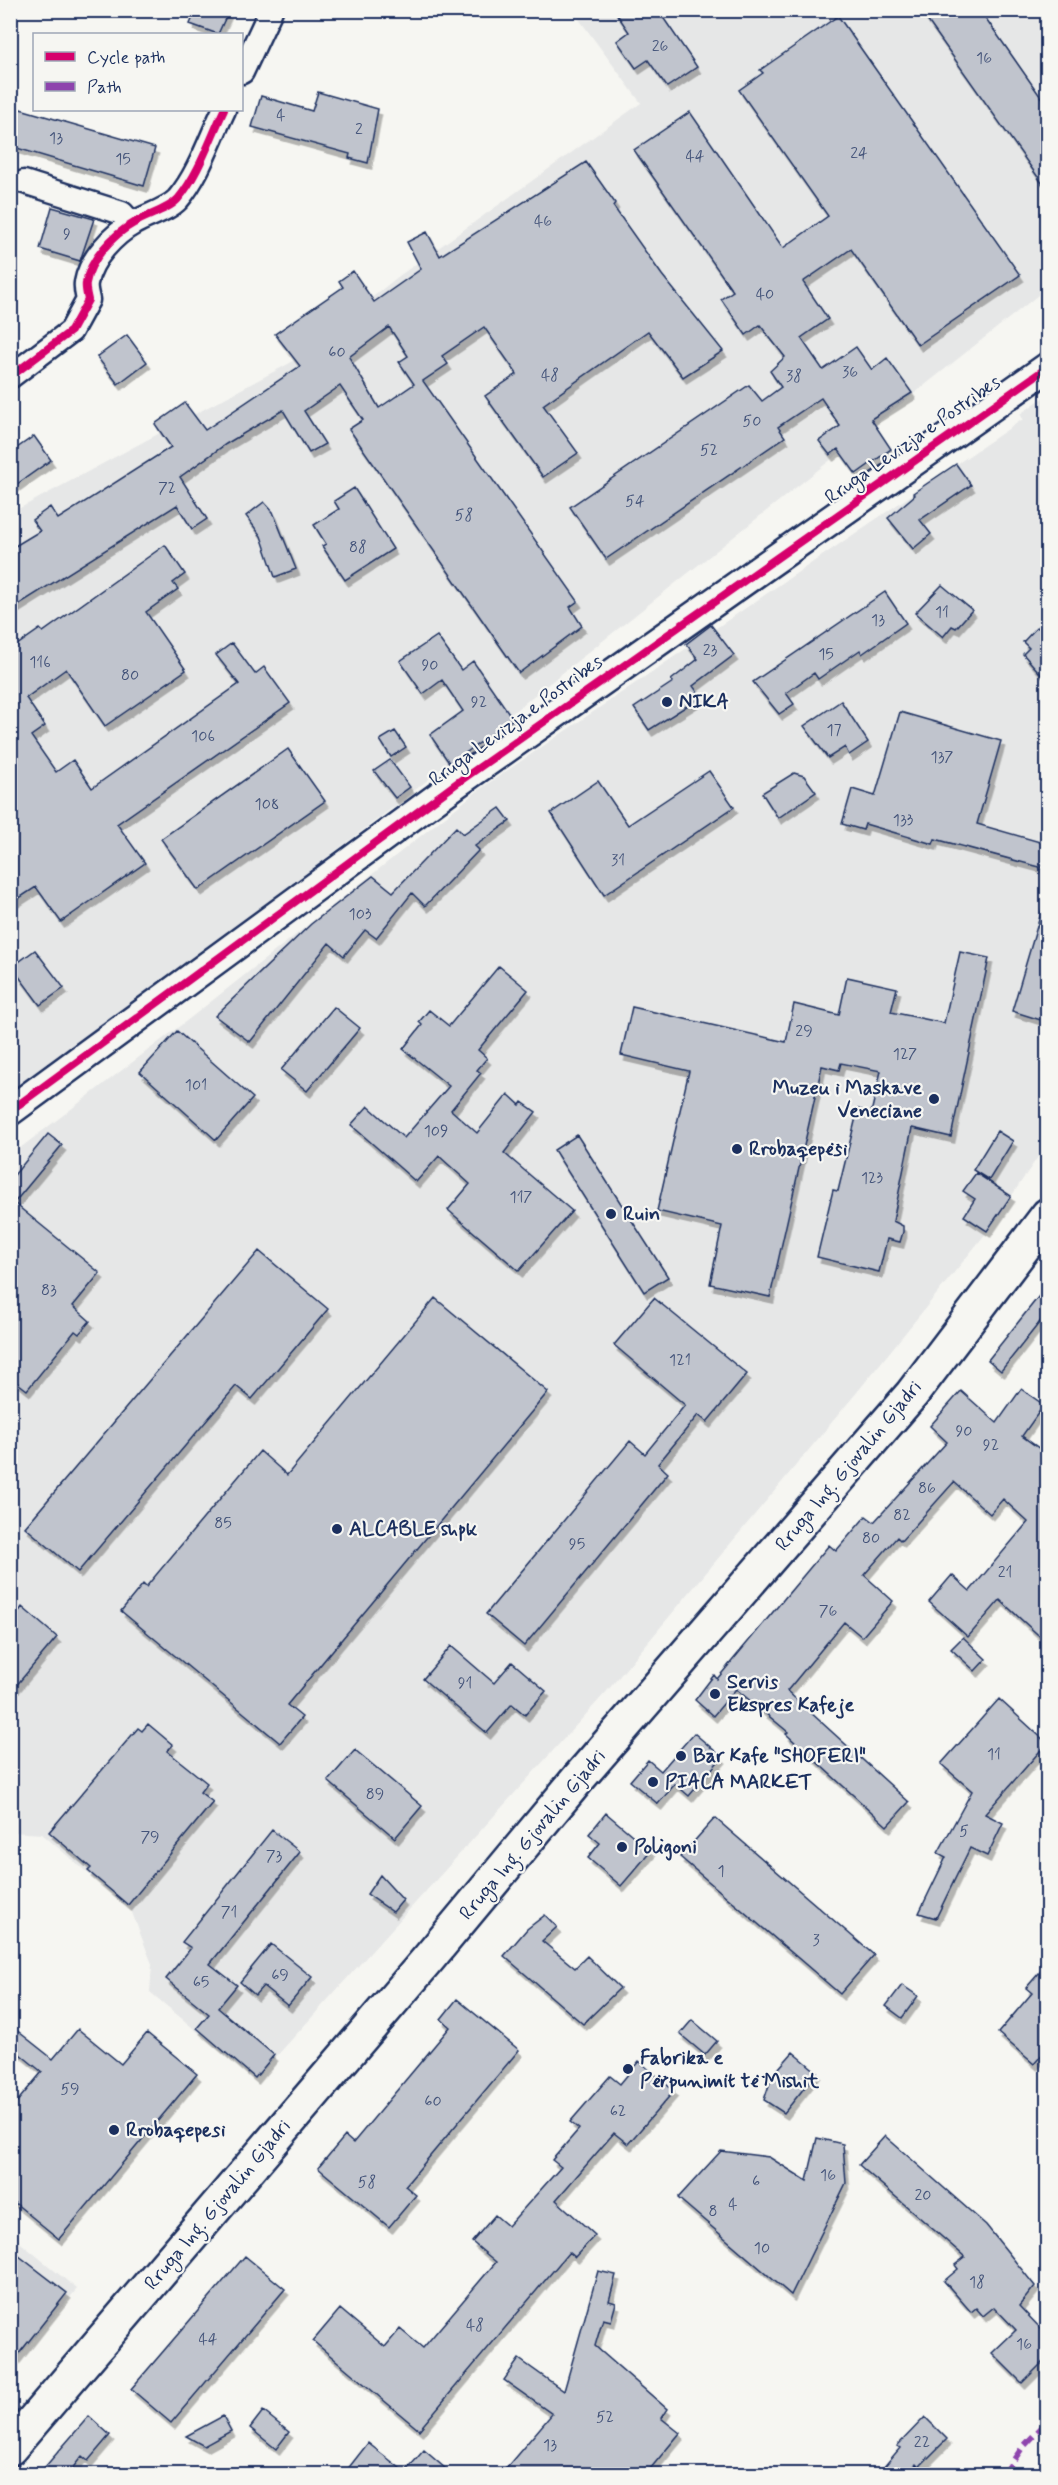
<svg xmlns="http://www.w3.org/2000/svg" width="1058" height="2485" font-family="Mynerve,sans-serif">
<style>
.built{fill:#e6e7e7}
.building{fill:#c0c4cd;stroke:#1b2f5e;stroke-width:1.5;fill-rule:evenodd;filter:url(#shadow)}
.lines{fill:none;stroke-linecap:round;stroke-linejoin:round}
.minor-casing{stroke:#1b2f5e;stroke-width:27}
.tertiary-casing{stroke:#1b2f5e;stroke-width:33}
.secondary-casing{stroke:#1b2f5e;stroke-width:38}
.minor{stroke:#f6f6f2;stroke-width:22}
.tertiary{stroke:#f6f6f2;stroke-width:28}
.secondary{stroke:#f6f6f2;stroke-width:33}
.quiet{stroke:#8e44ad;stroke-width:6;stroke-dasharray:12 6;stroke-linecap:butt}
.cycleway-casing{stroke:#f6f6f2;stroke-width:11}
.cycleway{stroke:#d6006c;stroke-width:8}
.poi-dot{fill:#1b2f5e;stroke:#f6f6f2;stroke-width:2}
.labels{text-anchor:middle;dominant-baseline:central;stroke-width:4.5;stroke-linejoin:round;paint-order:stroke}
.number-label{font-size:16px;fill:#44547a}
.street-label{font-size:20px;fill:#1b2f5e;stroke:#f6f6f2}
.poi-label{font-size:20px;font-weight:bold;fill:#1b2f5e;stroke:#f6f6f2;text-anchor:start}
</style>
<defs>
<filter id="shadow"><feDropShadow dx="3.5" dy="6" stdDeviation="0" flood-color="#0004"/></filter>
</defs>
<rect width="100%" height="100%" fill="#f6f6f2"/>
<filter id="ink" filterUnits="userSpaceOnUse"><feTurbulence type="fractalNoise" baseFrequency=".0167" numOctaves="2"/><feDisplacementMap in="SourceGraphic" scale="12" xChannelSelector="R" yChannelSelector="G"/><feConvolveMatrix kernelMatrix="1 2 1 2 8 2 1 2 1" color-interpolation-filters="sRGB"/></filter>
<g filter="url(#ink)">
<path class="built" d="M573 11H1047V288L395 806 11 1095V513L290 363 399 276 641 103Z
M1047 395 1048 1142 987 1232 858 1391 608 1690 255 2080 150 1992 152 1964 131 1910 42 1834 11 1832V1155L189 1019 480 789 1023 419 1020 414Z
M11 2235 77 2289 11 2366Z"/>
<path class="building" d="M196 10H229L218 34 190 24Z
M614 10H658L697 67 667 87 648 60 636 68 617 41 629 32Z
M920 10H980L1045 103 1047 190Z
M838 16 1020 275 918 345 851 249 803 282 828 319 801 338 823 370 856 347 872 370 887 358 912 393 871 419 891 449 856 474 838 449 830 455 819 441 840 426 821 398 778 427 785 437 606 559 570 507 749 385 762 401 781 387 770 371 785 357 760 325 746 335 721 299 733 291 634 150 690 112 783 248 828 216 739 90 763 73 760 70Z
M318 92 378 109 368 163 349 158 350 154 252 127 261 96 312 111Z
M10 106 155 148 144 186 10 146Z
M586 162 615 203 613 206 662 275 723 351 683 377 648 331 543 405 578 453 543 477 485 396 517 374 484 327 442 356 448 364 423 381 578 601 570 607 582 626 519 673 349 429 363 420 340 386 304 411 325 444 309 453 283 410 226 444 180 477 207 519 192 529 177 505 10 610V549L40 531 32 520 50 507 58 519 171 447 155 424 185 403 205 430 300 366 275 334 343 287 339 281 353 271 374 302 421 269 407 242 427 232 440 256ZM389 327 408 356 399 362 414 384 379 408 349 357Z
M52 207 94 219 80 261 40 249Z
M127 335 147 362 118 384 97 357Z
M34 436 51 460 10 489V453Z
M956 464 971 485 920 520 931 534 913 549 888 518 915 495 913 493Z
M354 488 393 549 345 580 322 546 326 544 314 525 339 509 334 501Z
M264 502 273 512 296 569 275 577 261 536 246 516Z
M165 545 185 574 173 583 178 589 146 612 186 670 105 726 66 669 26 698 45 726 31 736 56 772 73 760 92 788 239 684 216 655 232 643 255 674 264 667 290 703 117 824 145 863 61 922 36 887 10 904V650L40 629 43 632Z
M942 585 972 610 956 628 952 626 943 637 915 613Z
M885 592 906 623 862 654 860 650 818 679 814 673 786 693 794 704 779 714 753 682Z
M711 625 734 655 693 686 701 697 649 730 634 708 673 682 671 680 698 659 686 644Z
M1038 626 1045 633 1047 631V681L1023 654 1029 648 1023 642Z
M437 636 461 670 473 661 513 719 450 764 430 735 463 711 442 680 423 694 400 661Z
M841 701 868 742 849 755 845 747 828 758 804 726Z
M900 712 1001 741 977 824 1047 844V869L935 839 933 844 865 824 863 830 842 824 852 789 875 796Z
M395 731 406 747 391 757 380 740Z
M288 749 325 801 198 890 161 839Z
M390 760 410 787 395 798 374 771Z
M709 771 734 807 604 895 551 813 598 781 628 825Z
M794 773 804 776 816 792 778 818 762 793Z
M500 808 510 821 475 846 479 850 425 906 412 893 376 938 365 930 344 956 329 943 250 1042 215 1016 311 924 373 876 393 892 456 827 463 834Z
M1043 906H1047V1022L1012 1011Z
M35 950 64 988 40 1005 12 967Z
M960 952 989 958 951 1137 912 1128 893 1221 903 1226V1232L900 1242 887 1239 879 1272 817 1257 833 1190 838 1191 858 1109 871 1113 881 1071 841 1063 839 1070 822 1066 770 1297 710 1284 722 1226 657 1211 689 1071 621 1055 632 1007 786 1042 794 1004 839 1015 847 977 897 988 891 1012 944 1023Z
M499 966 528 990 478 1050 487 1058 477 1070 481 1073 451 1110 477 1133 508 1094 520 1105 522 1102 536 1112 504 1153 572 1211 519 1271 448 1210 470 1184 439 1156 416 1182 351 1125 368 1106 404 1138 449 1086 403 1049 422 1025 419 1022 429 1010 449 1026Z
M334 1007 360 1028 307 1091 281 1070Z
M177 1031 253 1098 216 1140 140 1072Z
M997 1131 1013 1141 989 1180 973 1170Z
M48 1134 62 1145 14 1203 100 1273 73 1306 90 1321 79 1334 75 1331 27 1390 10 1377V1180Z
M577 1135 668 1277 644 1292 554 1150Z
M976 1173 1011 1196 987 1231 964 1216 975 1199 963 1191Z
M259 1251 328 1309 252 1399 236 1386 78 1572 25 1527Z
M1047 1286V1313L1001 1371 988 1360Z
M435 1298 548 1392 287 1705 302 1717 280 1743 121 1611 143 1584 146 1587 260 1451 287 1475Z
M654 1298 747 1374 707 1422 698 1415 658 1464 668 1473 524 1646 486 1614 630 1441 645 1454 685 1405 614 1345Z
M1021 1389 1044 1405 1022 1436 1047 1454V1643L1000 1600 968 1637 929 1602 952 1575 970 1591 1028 1522 1003 1499 990 1514 954 1482 901 1541 897 1537 864 1575 893 1601 862 1637 844 1622 787 1691 909 1802 887 1826 786 1734 788 1732 736 1689 713 1716 695 1700 714 1675 717 1679 829 1545 836 1551 866 1516 874 1522 947 1442 930 1426 961 1391 997 1423Z
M10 1607 18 1613 22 1607 57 1637 10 1693Z
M963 1637 986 1659 975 1671 951 1649Z
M451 1646 494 1683 512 1662 546 1691 525 1715 512 1704 487 1733 423 1679Z
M999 1699 1047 1743 985 1814 1003 1823 987 1856 970 1848 936 1918 919 1913 946 1857 938 1853 972 1791 941 1764Z
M148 1724 173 1745 167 1751 207 1783 200 1792 213 1802 128 1905 88 1871 91 1868 49 1832 138 1728 142 1731Z
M694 1733 722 1757 689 1796 675 1784 658 1804 630 1781 648 1760 661 1771Z
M355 1750 422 1806 395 1838 328 1781Z
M606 1813 651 1851 621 1886 588 1858 600 1843 589 1834Z
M715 1818 874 1955 840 1994 680 1857Z
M272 1830 300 1852 210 1964 237 1985 218 2008 274 2055 255 2078 197 2028 209 2014 166 1979 191 1948 182 1942Z
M380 1875 403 1900 393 1912 367 1894Z
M545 1915 557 1927 542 1941 575 1968 587 1956 620 1988 583 2024 504 1956 527 1929Z
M271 1944 312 1977 288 2006 263 1986 255 1995 240 1982Z
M1047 1964V2049L1034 2064 998 2033 1032 1993 1026 1988Z
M902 1985 918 1996 902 2018 886 2006Z
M457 1999 519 2050 405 2186 416 2195 389 2227 318 2168 345 2136 353 2143 450 2027 441 2019Z
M692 2020 717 2041 705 2055 680 2034Z
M10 2025 53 2059 78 2029 121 2064 147 2033 197 2074 59 2239 10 2199V2110L42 2072 10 2046Z
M793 2052 817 2072 784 2113 764 2100 772 2076Z
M639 2061 674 2091 628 2144 614 2133 556 2200 595 2235 575 2257 569 2252 419 2430 313 2341 340 2309 385 2347 400 2329 423 2348 496 2262 472 2242 495 2215 508 2226 561 2167 552 2160 579 2129 570 2122 610 2076 620 2084Z
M885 2136 986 2225 1035 2286 1019 2306 1047 2335V2358L1022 2383 992 2353 1016 2330 994 2307 983 2316 976 2308 971 2312 944 2281 958 2269 955 2265 965 2257 859 2165Z
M817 2138 843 2144 846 2183 791 2295 678 2198 721 2151 769 2157 807 2181Z
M10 2249 67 2293 10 2365Z
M245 2256 285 2289 171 2423 131 2389Z
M598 2271 616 2275 609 2301 616 2303 611 2321 603 2319 595 2346 667 2409 661 2418 680 2433 645 2475H500L552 2414 504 2380 519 2359 564 2391Z
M263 2411 289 2432 276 2449 250 2428Z
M89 2416 110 2435 88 2461 82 2456 67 2475H38Z
M223 2416 231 2431 204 2446 186 2436Z
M925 2417 947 2439 919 2467 916 2464 907 2475H877L900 2448 897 2446Z
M368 2443 405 2472 424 2450 453 2475H343Z"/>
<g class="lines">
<defs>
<path id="minor" d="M242 72 271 10
M24 182 122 213 132 224
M10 377 71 331 88 300C87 295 85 288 86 283 90 259 114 234 134 223 147 215 168 210 178 199 199 174 210 139 224 110"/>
<path id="tertiary" d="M10 1111 457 783 1048 367"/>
<path id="secondary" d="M10 2448 429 1958 577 1780 912 1394 1048 1215"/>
</defs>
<use href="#minor" class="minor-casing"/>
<use href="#tertiary" class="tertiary-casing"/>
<use href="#secondary" class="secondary-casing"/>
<use href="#minor" class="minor"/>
<use href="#tertiary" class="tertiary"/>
<use href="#secondary" class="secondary"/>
<path class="quiet" d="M1004 2474 1022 2448 1048 2421"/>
<defs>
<path id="cycleway" d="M10 377 71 331 88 300C87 295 85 288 86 283 90 259 114 234 134 223 147 215 168 210 178 199 199 174 210 139 224 110
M10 1111 457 783 1048 367"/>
</defs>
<use href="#cycleway" class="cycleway-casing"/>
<use href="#cycleway" class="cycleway"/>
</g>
</g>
<g class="poi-dot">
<circle cx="667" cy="702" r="6"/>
<circle cx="934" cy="1099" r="6"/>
<circle cx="737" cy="1149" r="6"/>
<circle cx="611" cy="1214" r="6"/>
<circle cx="337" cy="1529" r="6"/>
<circle cx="715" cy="1694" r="6"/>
<circle cx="681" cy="1756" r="6"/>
<circle cx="653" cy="1782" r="6"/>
<circle cx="622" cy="1847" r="6"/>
<circle cx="628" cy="2069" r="6"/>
<circle cx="114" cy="2130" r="6"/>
</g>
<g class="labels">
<g class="number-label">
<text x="660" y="46">26</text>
<text x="984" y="58">16</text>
<text x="281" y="115">4</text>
<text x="359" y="129">2</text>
<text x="56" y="138">13</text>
<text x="859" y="153">24</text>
<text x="695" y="156">44</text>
<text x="123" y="159">15</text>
<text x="543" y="221">46</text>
<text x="67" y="234">9</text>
<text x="765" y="294">40</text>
<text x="337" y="352">60</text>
<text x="850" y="372">36</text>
<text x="550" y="375">48</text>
<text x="794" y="376">38</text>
<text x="752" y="421">50</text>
<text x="709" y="450">52</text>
<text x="167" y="488">72</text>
<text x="635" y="501">54</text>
<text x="464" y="515">58</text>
<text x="358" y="547">88</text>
<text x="942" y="612">11</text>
<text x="878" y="620">13</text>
<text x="710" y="650">23</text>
<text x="826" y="654">15</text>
<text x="40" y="662">116</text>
<text x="430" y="665">90</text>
<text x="130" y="675">80</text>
<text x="479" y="702">92</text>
<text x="834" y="730">17</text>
<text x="203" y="736">106</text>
<text x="942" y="757">137</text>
<text x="267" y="804">108</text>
<text x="903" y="820">133</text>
<text x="618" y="860">31</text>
<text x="360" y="914">103</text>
<text x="804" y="1031">29</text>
<text x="905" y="1054">127</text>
<text x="196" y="1085">101</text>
<text x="436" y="1131">109</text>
<text x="872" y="1178">123</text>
<text x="521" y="1197">117</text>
<text x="49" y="1290">83</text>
<text x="680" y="1360">121</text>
<text x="964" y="1431">90</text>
<text x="991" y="1445">92</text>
<text x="927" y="1488">86</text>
<text x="902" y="1515">82</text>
<text x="223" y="1523">85</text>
<text x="871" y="1538">80</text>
<text x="577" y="1544">95</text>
<text x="1005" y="1572">21</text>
<text x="828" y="1611">76</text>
<text x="465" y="1683">91</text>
<text x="994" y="1754">11</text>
<text x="375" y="1794">89</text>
<text x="964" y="1831">5</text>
<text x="150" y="1837">79</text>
<text x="274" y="1856">73</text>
<text x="721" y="1871">1</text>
<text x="229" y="1912">71</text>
<text x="816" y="1940">3</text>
<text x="280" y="1975">69</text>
<text x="201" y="1982">65</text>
<text x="70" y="2089">59</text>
<text x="433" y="2101">60</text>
<text x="618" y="2111">62</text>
<text x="828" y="2175">16</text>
<text x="756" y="2181">6</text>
<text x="367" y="2182">58</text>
<text x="923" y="2195">20</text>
<text x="733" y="2204">4</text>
<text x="713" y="2211">8</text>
<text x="762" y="2248">10</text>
<text x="977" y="2282">18</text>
<text x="475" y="2325">48</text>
<text x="208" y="2339">44</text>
<text x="1024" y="2344">16</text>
<text x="605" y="2417">52</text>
<text x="922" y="2442">22</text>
<text x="550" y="2445">13</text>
</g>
<g class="street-label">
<text transform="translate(913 440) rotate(-35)">Rruga Levizja e Postribes</text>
<text transform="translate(516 721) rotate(-36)">Rruga Levizja e Postribes</text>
<text transform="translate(849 1466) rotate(-50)">Rruga Ing. Gjovalin Gjadri</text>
<text transform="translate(533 1835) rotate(-50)">Rruga Ing. Gjovalin Gjadri</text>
<text transform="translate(218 2205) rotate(-50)">Rruga Ing. Gjovalin Gjadri</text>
</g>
<g class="poi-label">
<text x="679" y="702">NIKA</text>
<text x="922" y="1088" text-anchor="end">Muzeu i Maskave<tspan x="922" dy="23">Veneciane</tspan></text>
<text x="749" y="1149">Rrobaqepësi</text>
<text x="623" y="1214">Ruin</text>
<text x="349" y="1529">ALCABLE shpk</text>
<text x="727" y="1682">Servis<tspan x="727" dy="23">Ekspres Kafeje</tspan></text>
<text x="693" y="1756">Bar Kafe "SHOFERI"</text>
<text x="665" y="1782">PIACA MARKET</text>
<text x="634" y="1847">Poligoni</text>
<text x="640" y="2058">Fabrika e<tspan x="640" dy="23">Përpunimit të Mishit</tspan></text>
<text x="126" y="2130">Rrobaqepesi</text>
</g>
</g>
<rect width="1058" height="2485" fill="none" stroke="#f6f6f2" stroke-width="36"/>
<rect x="18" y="18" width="1022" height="2449" fill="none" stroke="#1b2f5e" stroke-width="2" filter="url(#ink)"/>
<rect x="33" y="33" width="210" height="78" fill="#f6f6f2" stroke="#9ea6b7" stroke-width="1.5"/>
<rect x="45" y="52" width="30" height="9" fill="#d6006c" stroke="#9ea6b7" stroke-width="1.5"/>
<text x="87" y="63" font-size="18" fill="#1b2f5e">Cycle path</text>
<rect x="45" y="82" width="30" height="9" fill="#8e44ad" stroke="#9ea6b7" stroke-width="1.5"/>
<text x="87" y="93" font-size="18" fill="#1b2f5e">Path</text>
</svg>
